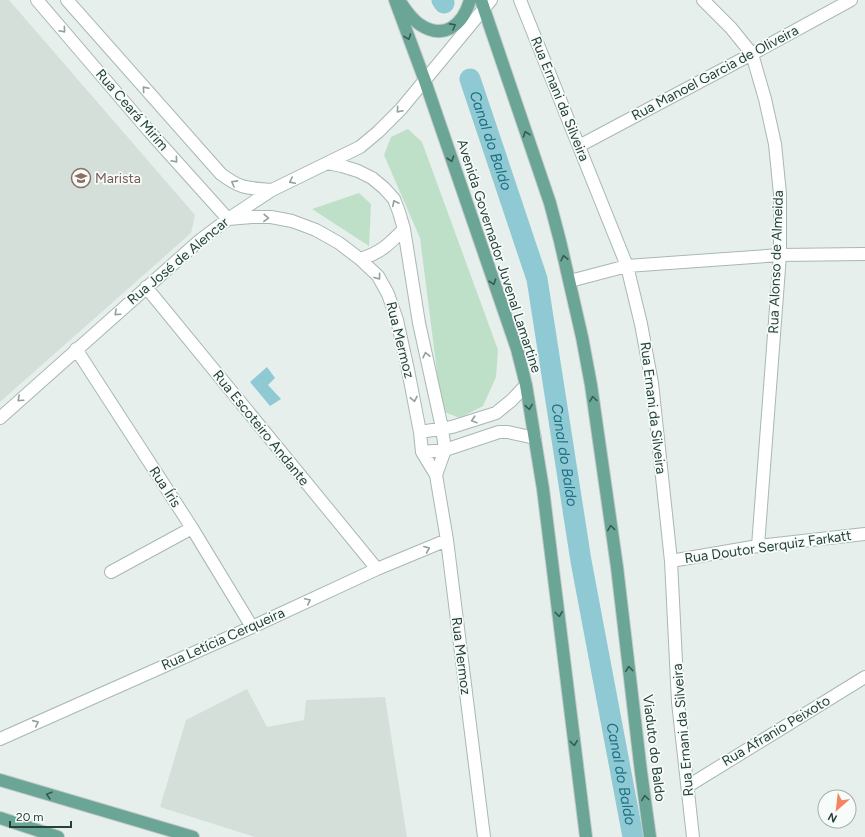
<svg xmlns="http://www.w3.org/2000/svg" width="865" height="837" font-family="Figtree,sans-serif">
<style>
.built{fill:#d4dfda}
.green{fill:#bfe0c8}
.water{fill:#8ec9d4}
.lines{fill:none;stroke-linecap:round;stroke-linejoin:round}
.canal{stroke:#8ec9d4;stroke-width:21}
.minor-casing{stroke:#a8b8b2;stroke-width:14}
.major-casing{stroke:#c2cac8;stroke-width:14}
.minor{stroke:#fff;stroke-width:12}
.major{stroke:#6aa596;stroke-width:12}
.oneway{stroke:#365b51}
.oneway2{stroke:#92a09c}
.labels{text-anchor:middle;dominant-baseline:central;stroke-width:3.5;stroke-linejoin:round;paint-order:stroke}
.street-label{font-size:14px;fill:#24423a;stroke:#f7fbf9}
.education-label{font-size:14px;fill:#785e54;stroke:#f7fbf9;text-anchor:start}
.water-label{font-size:15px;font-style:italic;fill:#1c6f80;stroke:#f7fbf9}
</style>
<rect width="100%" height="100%" fill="#e6efeb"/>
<path class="built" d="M0 0H9L195 215 191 233 0 402Z
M247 689 267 727 304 720 306 700 385 697 407 837H255L160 807 186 720Z"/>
<path class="green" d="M408 129 422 142 498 350 496 377 483 406 460 418 442 411 420 238 384 155 391 137Z
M359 193 371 204 369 246 312 209Z"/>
<path class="water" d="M267 367 275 378 268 385 281 399 270 406 250 382Z"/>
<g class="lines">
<g class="canal">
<path d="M442 0 444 3"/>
<path id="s1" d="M470 79 537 279 581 561 633 837"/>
</g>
<defs>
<path id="minor" d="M37 0 149 131 228 219
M67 0 221 174C241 189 247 188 272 190
M520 0 627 266 641 324 652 383 671 561 678 702 693 837
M703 0 731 28 752 54 765 99 775 144 780 194V255L758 546
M579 146 752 54 851 0
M327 163 342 166 358 171 372 178 384 188 394 199 399 212 404 229 419 323 442 428 445 450 436 475
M228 219 252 217H271L292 221 316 230 339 243 360 259 378 276 388 294 397 320 408 370 420 432 422 452 436 475 447 540 484 837
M360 259C381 253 389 244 404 229
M570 281 627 266 780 255 865 254
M146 287 377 569
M76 349 192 528 252 627
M0 418 199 241 228 219 272 190 360 147 378 132 401 109 491 0
M420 432 452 427 496 413 512 400 526 385
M422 452 445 450 499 432H508L535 438
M671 561 758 546 865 534
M111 572 192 528
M0 739 252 627 377 569 447 540
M688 786 865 677"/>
<path id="major" d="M395 0 425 81 517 349 526 385 543 489 586 837
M399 0C404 8 411 18 419 24 444 41 463 25 470 0
M481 0 550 203 560 241 582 337 591 385 617 567 641 772 650 837
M0 780 193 837
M0 818 58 837"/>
</defs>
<use href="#minor" class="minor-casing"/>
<use href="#major" class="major-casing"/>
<use href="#minor" class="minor"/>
<use href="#major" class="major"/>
</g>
<defs><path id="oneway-chevron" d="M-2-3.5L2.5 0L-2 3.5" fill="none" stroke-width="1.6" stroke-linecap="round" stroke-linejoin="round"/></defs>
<g class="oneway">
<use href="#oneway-chevron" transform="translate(453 26) rotate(-29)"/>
<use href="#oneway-chevron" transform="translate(408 37) rotate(70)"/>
<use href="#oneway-chevron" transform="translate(526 134) rotate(-109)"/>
<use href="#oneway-chevron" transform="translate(451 159) rotate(71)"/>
<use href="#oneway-chevron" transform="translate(564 258) rotate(-103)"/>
<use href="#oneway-chevron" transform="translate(493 282) rotate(71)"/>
<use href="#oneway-chevron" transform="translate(593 399) rotate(-98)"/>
<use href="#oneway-chevron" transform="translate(529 407) rotate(81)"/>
<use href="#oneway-chevron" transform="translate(611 528) rotate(-98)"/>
<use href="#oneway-chevron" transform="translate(559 614) rotate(83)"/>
<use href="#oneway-chevron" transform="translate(629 669) rotate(-97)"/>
<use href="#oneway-chevron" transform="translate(574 743) rotate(83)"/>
<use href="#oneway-chevron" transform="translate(49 795) rotate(-164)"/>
<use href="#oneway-chevron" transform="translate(645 798) rotate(-98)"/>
</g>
<g class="oneway2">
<use href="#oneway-chevron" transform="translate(63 30) rotate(49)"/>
<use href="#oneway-chevron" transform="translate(145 89) rotate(-131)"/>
<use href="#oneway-chevron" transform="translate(399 110) rotate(131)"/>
<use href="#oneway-chevron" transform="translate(175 160) rotate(49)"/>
<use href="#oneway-chevron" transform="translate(292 181) rotate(154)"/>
<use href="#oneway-chevron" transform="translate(234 183) rotate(-151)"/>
<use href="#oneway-chevron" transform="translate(395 203) rotate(-117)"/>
<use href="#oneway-chevron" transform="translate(266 218) rotate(2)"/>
<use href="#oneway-chevron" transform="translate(378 277) rotate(54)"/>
<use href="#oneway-chevron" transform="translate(117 313) rotate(138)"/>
<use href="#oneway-chevron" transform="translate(426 355) rotate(-102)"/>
<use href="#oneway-chevron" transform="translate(20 399) rotate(138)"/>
<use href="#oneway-chevron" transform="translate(414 399) rotate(79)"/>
<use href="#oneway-chevron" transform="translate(474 420) rotate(162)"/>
<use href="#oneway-chevron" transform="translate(427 549) rotate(-22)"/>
<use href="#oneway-chevron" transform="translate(308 601) rotate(-25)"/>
<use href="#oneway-chevron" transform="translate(36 723) rotate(-24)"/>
</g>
<defs>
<symbol id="school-ring" viewBox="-11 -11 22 22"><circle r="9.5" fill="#f7fbf9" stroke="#8d6e63" stroke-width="1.5"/><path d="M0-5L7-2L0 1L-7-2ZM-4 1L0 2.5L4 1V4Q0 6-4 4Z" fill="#8d6e63"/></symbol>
</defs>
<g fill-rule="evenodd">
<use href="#school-ring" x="70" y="167" width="22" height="22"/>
</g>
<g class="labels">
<g class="street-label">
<text transform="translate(715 73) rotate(-28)">Rua Manoel Garcia de Oliveira</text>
<text transform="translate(560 99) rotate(68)">Rua Ernani da Silveira</text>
<text transform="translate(132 110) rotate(49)">Rua Ceará Mirim</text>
<text transform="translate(499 256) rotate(72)">Avenida Governador Juvenal Lamartine</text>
<text transform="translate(178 261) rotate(-40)">Rua José de Alencar</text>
<text transform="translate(776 262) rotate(-88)">Rua Alonso de Almeida</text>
<text transform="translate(400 340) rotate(76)">Rua Mermoz</text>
<text transform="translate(653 408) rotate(83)">Rua Ernani da Silveira</text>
<text transform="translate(261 428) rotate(51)">Rua Escoteiro Andante</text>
<text transform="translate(165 487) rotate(57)">Rua Íris</text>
<text transform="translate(768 547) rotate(-8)">Rua Doutor Serquiz Farkatt</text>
<text transform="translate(223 639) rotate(-24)">Rua Letícia Cerqueira</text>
<text transform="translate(461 656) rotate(83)">Rua Mermoz</text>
<text transform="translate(683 730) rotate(-95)">Rua Ernani da Silveira</text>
<text transform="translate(776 731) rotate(-31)">Rua Afranio Peixoto</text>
<text transform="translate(654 748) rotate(83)">Viaduto do Baldo</text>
</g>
<g class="education-label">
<text x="95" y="178">Marista</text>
</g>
<g class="water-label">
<text stroke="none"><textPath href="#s1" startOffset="65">Canal do Baldo</textPath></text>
<text stroke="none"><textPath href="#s1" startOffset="389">Canal do Baldo</textPath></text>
<text stroke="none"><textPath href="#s1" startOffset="713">Canal do Baldo</textPath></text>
</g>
</g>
<g transform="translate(837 809) rotate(208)"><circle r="19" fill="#f7fbf9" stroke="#a3b1ad"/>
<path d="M0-3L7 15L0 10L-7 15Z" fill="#f4845f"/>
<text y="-6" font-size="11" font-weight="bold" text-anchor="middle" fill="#24423a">N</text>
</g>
<path d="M10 821v6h61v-6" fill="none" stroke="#24423a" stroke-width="2"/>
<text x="16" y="821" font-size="12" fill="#24423a" stroke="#f7fbf9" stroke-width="3" paint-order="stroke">20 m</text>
</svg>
